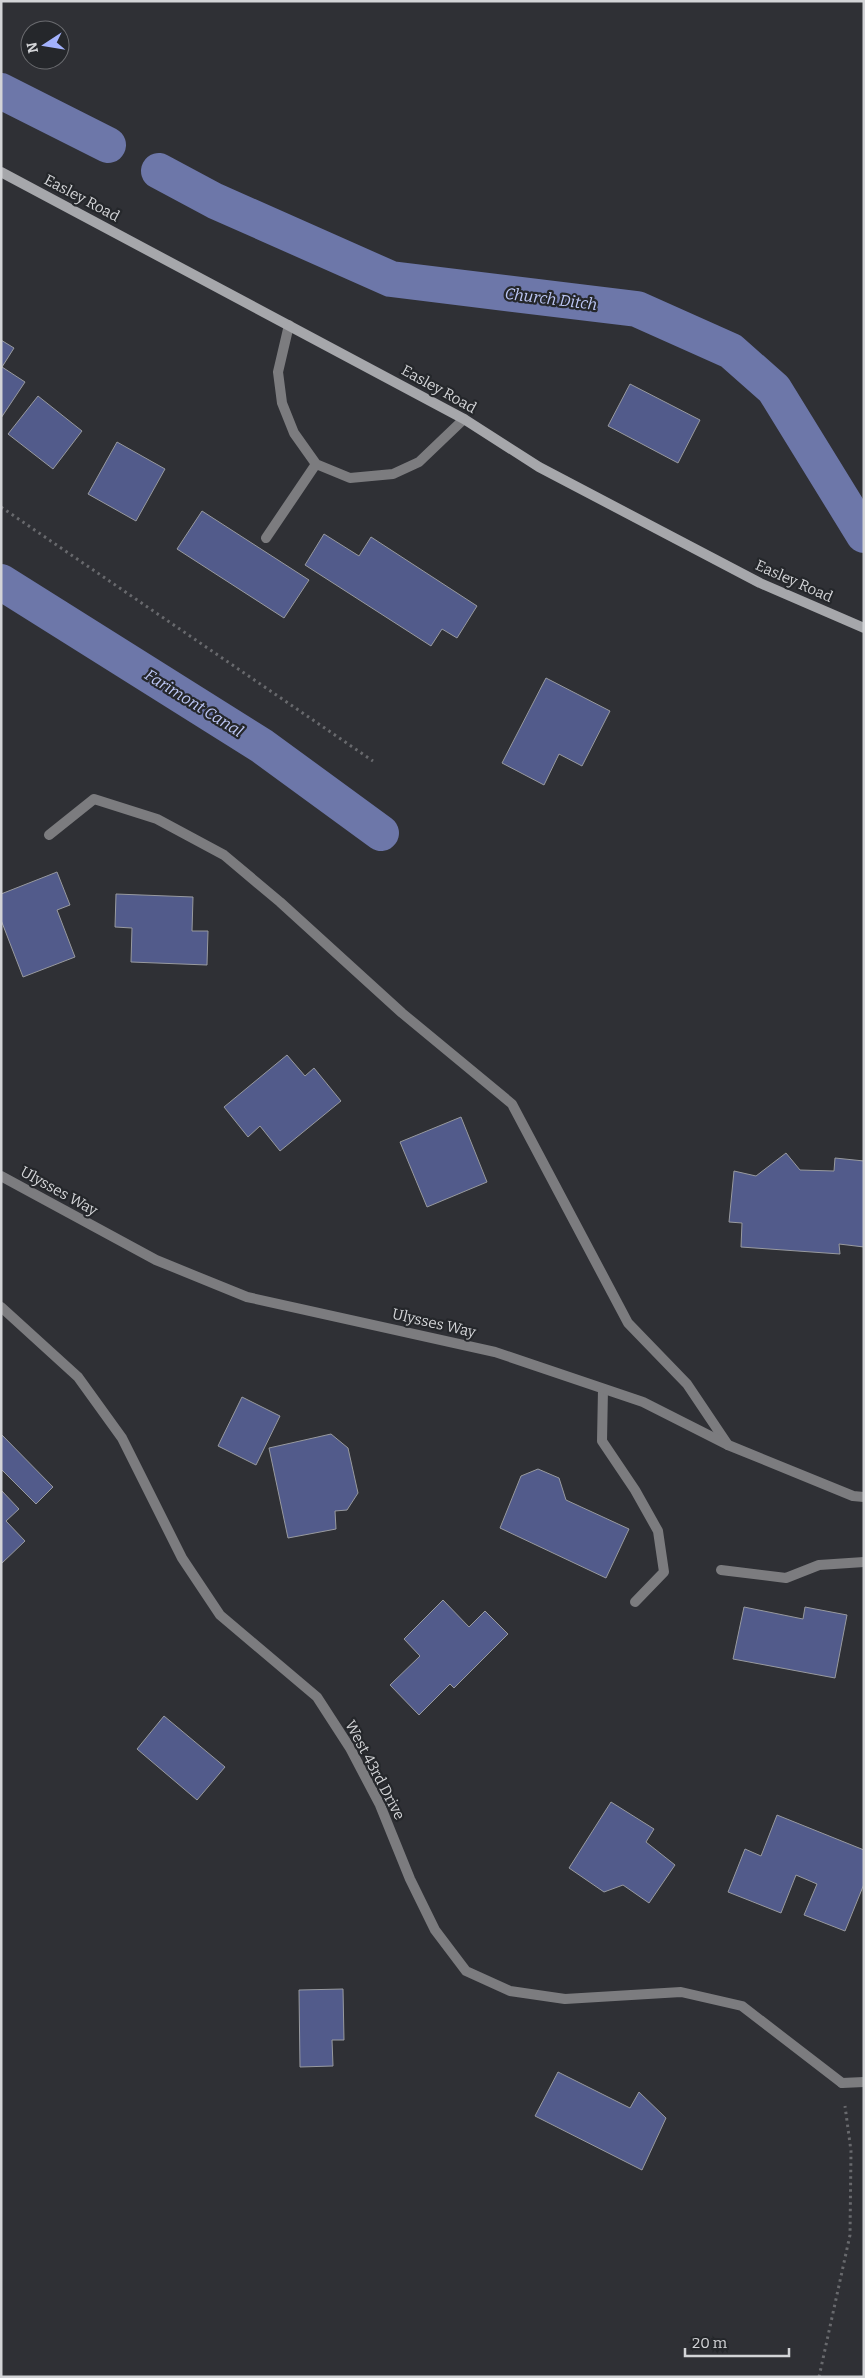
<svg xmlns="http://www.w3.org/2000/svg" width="865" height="2378" font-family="Bitter,serif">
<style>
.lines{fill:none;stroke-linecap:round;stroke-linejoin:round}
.canal{stroke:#6d77a9;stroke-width:36}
.building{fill:#525b8b;stroke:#989a9f}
.path{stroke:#68696d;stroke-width:3;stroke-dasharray:2.5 4;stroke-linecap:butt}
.lane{stroke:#7c7c7f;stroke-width:10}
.street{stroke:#7c7c7f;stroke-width:10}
.secondary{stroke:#a6a7ab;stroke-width:10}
.labels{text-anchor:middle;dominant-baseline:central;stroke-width:4.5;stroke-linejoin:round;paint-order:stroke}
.street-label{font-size:15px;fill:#d3d4d7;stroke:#25272b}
.water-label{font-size:16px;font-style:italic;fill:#bdc7f5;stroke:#25272b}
</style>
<rect width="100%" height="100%" fill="#2f3035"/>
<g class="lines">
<path class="canal" d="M1 91 108 145
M159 171 215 201 391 279 637 309 731 351 774 389 864 535
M1 582 262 746 381 833"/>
</g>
<path class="building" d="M1 340 14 348 2 367 25 382 1 418Z
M630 384 700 420 678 463 608 426Z
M38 396 82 431 53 469 8 434Z
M117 442 165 469 136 521 88 494Z
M202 511 309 580 284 618 177 549Z
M324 534 359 556 371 537 477 606 457 638 442 629 431 646 305 565Z
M546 678 610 711 582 766 559 754 544 785 502 763Z
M57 872 70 905 57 910 75 957 23 977 1 920V894Z
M116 894 193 897 192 931H208L207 965 131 962 132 928 115 927Z
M287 1055 305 1076 314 1068 341 1101 280 1151 260 1126 248 1137 224 1107Z
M461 1117 487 1182 427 1207 400 1142Z
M786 1153 800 1170 834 1171 835 1158 864 1161V1247L839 1244 840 1254 741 1247 742 1223 729 1222 734 1171 756 1176Z
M242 1397 280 1416 256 1465 218 1446Z
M1 1434 53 1487 36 1504 1 1469Z
M331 1434 348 1448 358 1493 347 1510 335 1511 336 1529 288 1538 269 1448Z
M538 1469 559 1478 566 1500 629 1529 606 1578 500 1528 521 1476Z
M1 1490 19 1509 6 1521 25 1541 1 1564Z
M443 1600 469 1627 485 1611 508 1634 454 1688 450 1684 419 1715 390 1685 420 1656 404 1639Z
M744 1607 803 1619 805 1607 847 1615 835 1678 733 1659Z
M164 1716 225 1767 197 1800 137 1749Z
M611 1802 654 1829 646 1842 675 1865 649 1903 623 1885 604 1892 569 1868Z
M777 1815 864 1850V1884L845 1931 804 1915 817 1884 796 1875 781 1913 728 1892 745 1849 761 1856Z
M343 1989 344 2040H332L333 2066 300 2067 299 1990Z
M558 2072 630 2108 639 2092 666 2118 642 2170 535 2116Z"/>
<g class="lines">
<path class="path" d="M1 507 373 761
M819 2377 850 2235 851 2151 845 2106"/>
<path class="lane" d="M289 325 278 372 282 403 294 433 316 464 350 478 393 474 419 462 464 419
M266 538 316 464
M49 835 94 799 157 819 224 855 280 902 402 1013 512 1104 628 1323 687 1384 728 1445
M603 1389 602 1441 635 1490 658 1531 664 1572 635 1602
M721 1570 786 1578 819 1565 864 1562
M842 2083 864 2082"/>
<path class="street" d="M1 1176 156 1260 247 1297 495 1352 643 1402 728 1445 853 1496 864 1497
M1 1307 78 1377 122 1438 182 1558 220 1615 317 1697 350 1748 380 1805 410 1879 435 1930 466 1971 510 1991 565 1999 681 1992 742 2006 842 2083"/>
<path class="secondary" d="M1 172 464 419 539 467 760 583 864 628"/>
</g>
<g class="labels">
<g class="street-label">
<text transform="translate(82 198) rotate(28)">Easley Road</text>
<text transform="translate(439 389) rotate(29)">Easley Road</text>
<text transform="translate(794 581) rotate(24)">Easley Road</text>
<text transform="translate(59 1191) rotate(29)">Ulysses Way</text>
<text transform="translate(434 1323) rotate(13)">Ulysses Way</text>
<text transform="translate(375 1770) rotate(62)">West 43rd Drive</text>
</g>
<g class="water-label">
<text transform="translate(551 299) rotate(7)">Church Ditch</text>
<text transform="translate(194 703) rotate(32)">Farimont Canal</text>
</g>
</g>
<rect width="865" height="2378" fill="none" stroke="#d3d4d7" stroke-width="5"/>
<g transform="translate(45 45) rotate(258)"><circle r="24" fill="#25272b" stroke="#6b6c70"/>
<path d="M0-4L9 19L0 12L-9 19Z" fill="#a3b2fd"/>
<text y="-8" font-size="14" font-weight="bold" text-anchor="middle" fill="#d3d4d7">N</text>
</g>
<path d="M685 2348v8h104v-8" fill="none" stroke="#d3d4d7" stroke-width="2.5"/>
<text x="692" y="2348" font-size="15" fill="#d3d4d7" stroke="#25272b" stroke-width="4" paint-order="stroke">20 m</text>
</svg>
